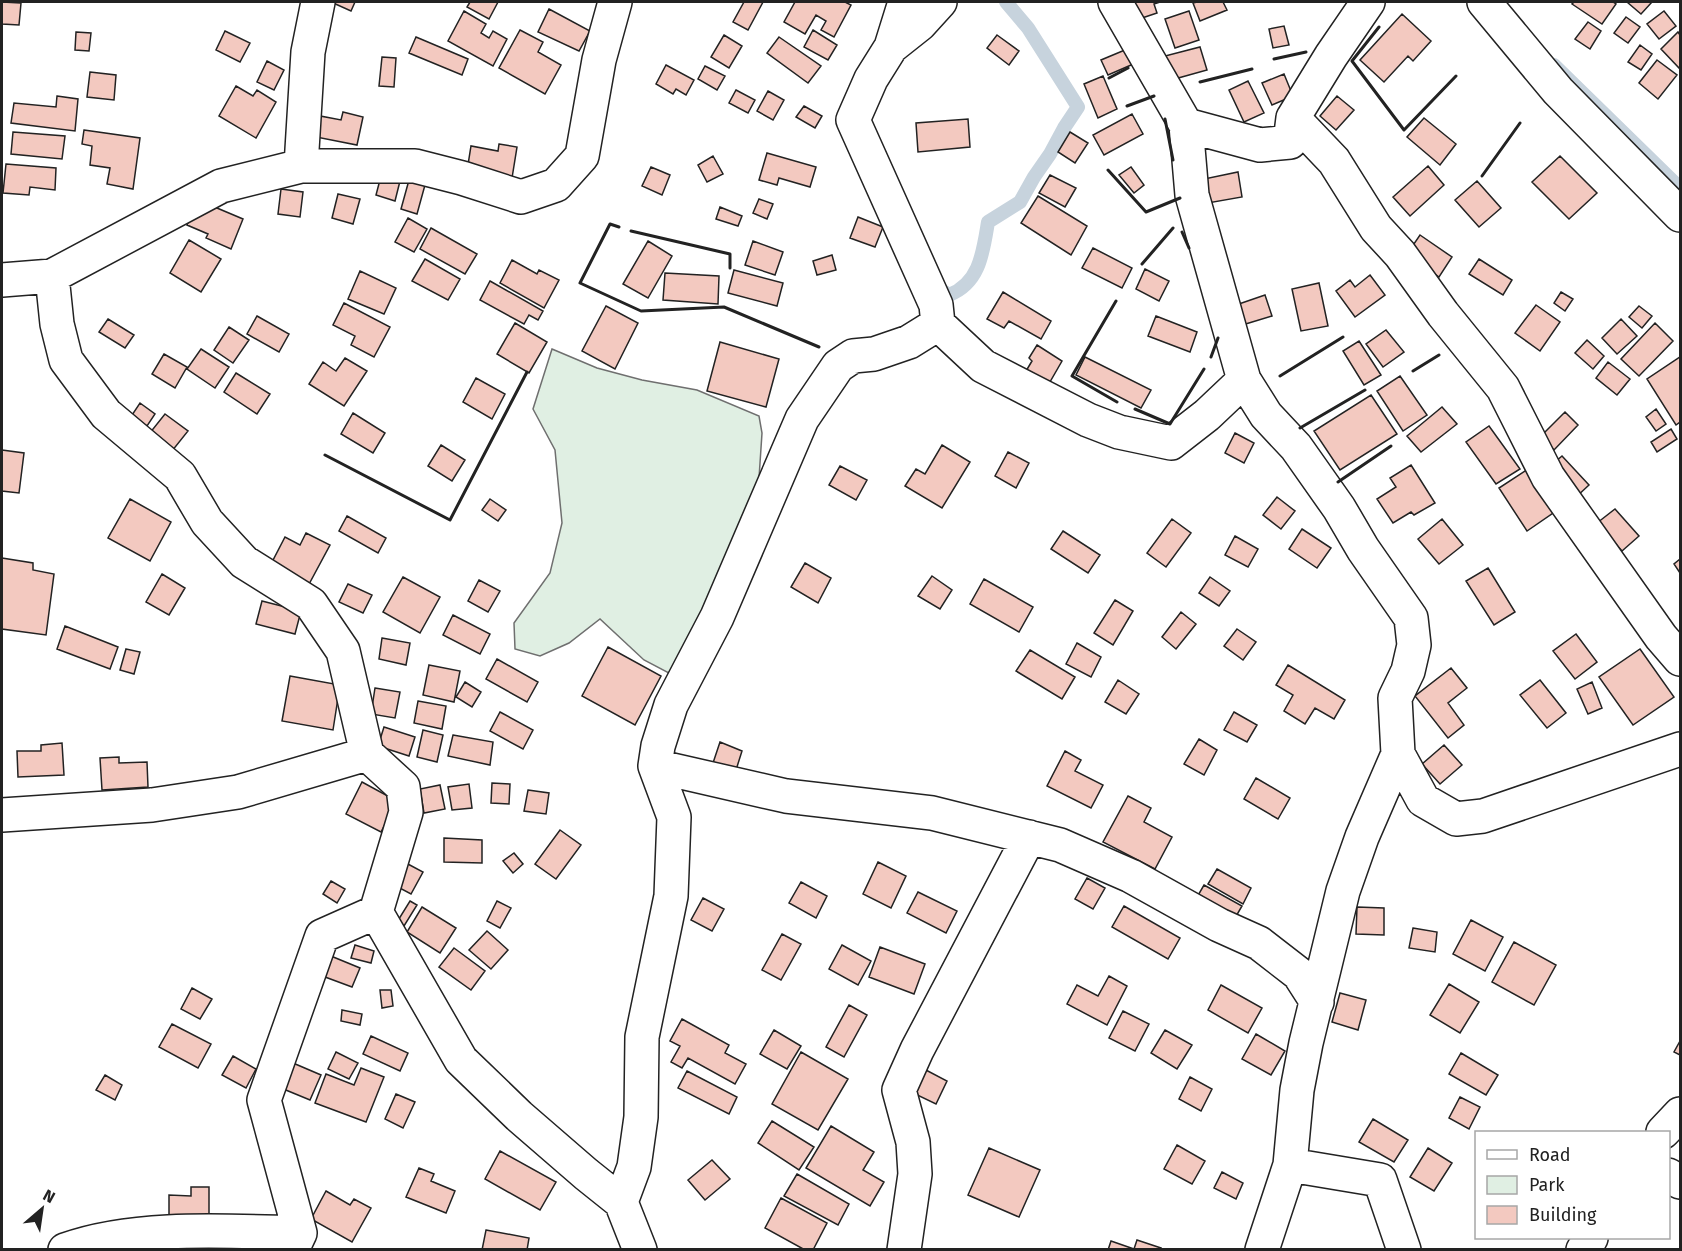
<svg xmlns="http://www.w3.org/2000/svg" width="1682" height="1251" font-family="'Fira Sans',sans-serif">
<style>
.green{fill:#e0efe3;stroke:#6f6f6f;stroke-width:1.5}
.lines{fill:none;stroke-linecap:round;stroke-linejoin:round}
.stream{stroke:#c7d3dd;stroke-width:14}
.building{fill:#f3c9c0;stroke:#222;stroke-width:1.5}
.street-casing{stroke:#222;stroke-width:36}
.street{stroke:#fff;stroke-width:33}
.wall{stroke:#222;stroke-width:3}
</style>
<rect width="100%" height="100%" fill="#fff"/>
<path class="green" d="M552 349 597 368 642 380 697 390 759 416 762 433 759 478 684 681 644 660 600 619 569 643 540 656 515 649 514 623 550 573 562 523 555 450 533 409Z"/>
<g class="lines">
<path class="stream" d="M1554 65 1680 188
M938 285 941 290 949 295C980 283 983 252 988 222L1020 202 1034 177 1050 154 1064 128 1078 107 1028 28 1006 2"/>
</g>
<path class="building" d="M2 2 21 3 19 25 2 24Z
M331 2H355L351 11Z
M470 2H498L489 19 467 7Z
M744 2H763L748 30 733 22Z
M795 2H845L851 5 834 37 821 30 826 21 816 15 805 34 784 22Z
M1132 2H1160L1154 4 1157 13 1139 19Z
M1197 2H1223L1227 10 1200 21 1193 3Z
M1574 2H1613L1616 4 1602 24 1572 4Z
M1627 2H1652L1641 14Z
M549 9 590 31 579 51 538 32Z
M464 11 486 24 481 33 489 38 493 31 507 39 493 66 448 41Z
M1189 11 1199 40 1175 48 1165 19Z
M1664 11 1676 26 1659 39 1647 24Z
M1402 14 1431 41 1413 61 1408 56 1384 82 1360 60Z
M1626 17 1640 27 1628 43 1614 33Z
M1588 22 1601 31 1590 49 1575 39Z
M1284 26 1289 45 1273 48 1269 29Z
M520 30 543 42 538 52 561 65 545 94 499 68Z
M813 30 837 45 828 60 804 47Z
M225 31 250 43 240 62 216 50Z
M76 32 91 33 89 51 75 50Z
M1678 32 1680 35V69L1661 49Z
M724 35 742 46 729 68 711 57Z
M997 35 1019 51 1009 65 987 48Z
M416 37 468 59 462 75 409 53Z
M779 37 821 66 808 83 767 53Z
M1640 45 1652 54 1641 70 1628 62Z
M1132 47 1138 62 1108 75 1101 60Z
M1200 47 1207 70 1171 80 1165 56Z
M382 57 396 58 394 87 379 86Z
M1657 60 1677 75 1658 99 1639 83Z
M267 61 284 70 274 90 257 82Z
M666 65 694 80 686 95 676 89 673 94 656 84Z
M705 66 725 76 717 90 698 79Z
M90 72 116 75 114 100 87 97Z
M1284 74 1293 96 1272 105 1262 83Z
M1103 76 1117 109 1098 118 1084 84Z
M1248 81 1264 113 1244 122 1229 90Z
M236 86 253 96 257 90 276 102 256 138 219 116Z
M736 90 755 100 748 113 729 103Z
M768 91 784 100 773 120 757 111Z
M57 96 78 99 75 131 11 123 14 103 56 107Z
M1337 96 1354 110 1336 130 1320 116Z
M804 106 822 116 815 128 796 117Z
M343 112 363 117 357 145 316 137 320 116 341 120Z
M1132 114 1143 134 1104 155 1093 135Z
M1424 118 1456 144 1440 165 1407 137Z
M968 119 970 147 918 152 916 123Z
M84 130 140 138 133 189 107 184 110 168 90 165 92 146 82 144Z
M13 132 65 136 62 159 11 154Z
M1070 132 1088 143 1075 163 1058 152Z
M499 144 517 147 512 178 467 171 471 146 498 151Z
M767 153 816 167 810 187 779 178 777 185 759 180Z
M713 156 723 174 707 182 698 165Z
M1560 156 1597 193 1569 219 1532 182Z
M6 164 56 168 55 190 30 187 29 195 3 193Z
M1428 166 1444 185 1410 216 1393 197Z
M651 167 670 175 662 195 642 186Z
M1131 167 1144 185 1134 193 1119 175Z
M1238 172 1242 197 1208 203 1204 179Z
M1050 175 1076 188 1065 207 1039 193Z
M381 176 400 181 395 201 376 195Z
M409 180 425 185 417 214 401 209Z
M1477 181 1501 208 1479 227 1455 200Z
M281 189 303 192 300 217 278 214Z
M338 194 360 199 353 224 332 218Z
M1038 196 1087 226 1071 255 1021 223Z
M759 199 773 204 767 219 753 213Z
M198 200 243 219 231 249 206 238 208 234 187 225Z
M720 207 742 216 738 226 716 219Z
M858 217 883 227 875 247 850 238Z
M408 218 427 229 414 252 395 242Z
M431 228 477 254 465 274 420 249Z
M1420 235 1452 257 1439 277 1407 254Z
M189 240 221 259 201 292 170 273Z
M648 241 672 256 648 298 623 284Z
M753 241 783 252 775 275 745 265Z
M1093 248 1132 268 1122 288 1082 268Z
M832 255 836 270 817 275 813 261Z
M425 259 460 279 448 300 412 281Z
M1479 259 1512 280 1503 295 1469 274Z
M512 260 537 274 539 270 559 280 544 308 500 283Z
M1145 269 1169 281 1159 301 1136 289Z
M734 270 783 283 777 306 728 293Z
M360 271 396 288 384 314 348 299Z
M665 273 719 276 718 304 663 300Z
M1370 275 1385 295 1355 317 1336 291 1350 280 1355 287Z
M490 281 543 311 538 320 529 315 524 324 480 300Z
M1319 283 1328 326 1301 331 1292 289Z
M1003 292 1051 321 1041 339 1009 321 1004 328 987 319Z
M1561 292 1573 299 1565 311 1554 303Z
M1265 295 1272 316 1239 326 1233 306Z
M344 303 390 327 374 357 351 345 355 336 333 325Z
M1536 305 1560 322 1540 351 1515 333Z
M606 306 638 323 615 369 582 351Z
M1639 306 1652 316 1642 328 1629 317Z
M257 316 289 334 279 352 247 334Z
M1156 316 1197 332 1190 352 1148 336Z
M108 319 134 335 125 348 99 332Z
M1621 319 1637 336 1617 354 1602 338Z
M515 323 547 342 529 373 497 354Z
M1655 323 1673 341 1639 376 1621 359Z
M229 327 249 340 233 363 214 350Z
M1386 330 1404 352 1383 367 1366 344Z
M1587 340 1604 356 1593 369 1575 353Z
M1359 341 1381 375 1364 385 1343 351Z
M720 342 779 359 766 407 707 391Z
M1037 345 1062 361 1043 394 1020 381 1032 361 1029 358Z
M201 349 229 367 215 388 187 369Z
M164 354 187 367 175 388 152 374Z
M1085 357 1151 390 1141 408 1076 375Z
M1680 357V422L1676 425 1647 379Z
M345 358 367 371 344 406 309 384 323 362 336 371Z
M1608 362 1630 379 1617 395 1596 378Z
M236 373 270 394 257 414 224 392Z
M1400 376 1427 415 1403 431 1377 391Z
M476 378 505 394 492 419 463 402Z
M1371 395 1397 434 1340 470 1314 431Z
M140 403 155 414 147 426 132 415Z
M1442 407 1457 424 1421 452 1407 436Z
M1656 409 1666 424 1656 431 1646 417Z
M1565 412 1578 425 1554 450 1541 436Z
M353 413 385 433 373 453 341 434Z
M165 414 188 431 168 456 145 439Z
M1489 426 1520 469 1496 484 1466 442Z
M1671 429 1677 439 1657 452 1651 442Z
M1235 433 1254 443 1244 463 1225 453Z
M441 445 465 460 452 481 428 466Z
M942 445 970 462 942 508 905 486 916 469 925 474Z
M2 450 24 453 19 493 2 491Z
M1008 452 1029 463 1016 488 995 476Z
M1562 456 1589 485 1575 498 1547 469Z
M1411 465 1435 503 1414 515 1411 512 1393 523 1377 499 1396 487 1390 478Z
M840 466 867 480 856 500 829 485Z
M1528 469 1556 511 1527 531 1499 488Z
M1277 497 1295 511 1281 529 1263 515Z
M130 499 171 522 150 561 108 538Z
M490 499 506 510 498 521 482 510Z
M1615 509 1639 536 1622 551 1597 523Z
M347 516 386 538 378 553 339 531Z
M1172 519 1191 533 1166 567 1147 553Z
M1442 519 1463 545 1439 564 1418 539Z
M1302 529 1331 548 1317 568 1289 549Z
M1063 531 1100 555 1088 573 1051 549Z
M306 533 330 545 308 586 270 566 285 537 300 545Z
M1235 536 1258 549 1248 567 1225 555Z
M2 558 33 563V570L54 574 46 635 2 629Z
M1680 559V573L1674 564Z
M805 563 831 578 818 603 791 587Z
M1488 568 1515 612 1494 625 1466 581Z
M162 574 185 588 169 615 146 602Z
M932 576 952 590 940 609 918 596Z
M403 577 440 597 420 633 383 612Z
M1210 577 1230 591 1219 606 1199 593Z
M984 579 1033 607 1019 632 970 604Z
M479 580 500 591 488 612 468 601Z
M348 584 372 595 363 613 339 602Z
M1115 600 1133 611 1113 645 1094 633Z
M262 601 301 611 295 634 256 624Z
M1181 612 1196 624 1176 649 1162 637Z
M453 615 490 634 480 654 443 635Z
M65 626 118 647 110 669 57 649Z
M1237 629 1256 642 1243 660 1224 646Z
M1576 634 1597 662 1575 679 1553 651Z
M382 638 410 643 406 665 379 659Z
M1077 643 1101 657 1091 677 1066 664Z
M608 647 661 676 635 725 582 696Z
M126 649 140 652 134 674 120 670Z
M1640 649 1674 697 1633 725 1599 677Z
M1030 650 1075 677 1062 699 1016 671Z
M497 659 538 682 527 702 486 679Z
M429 665 460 671 454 702 423 695Z
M1288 665 1345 700 1334 719 1315 708 1305 724 1284 711 1293 695 1276 685Z
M1451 668 1467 688 1448 703 1464 725 1448 738 1415 696Z
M290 676 340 685 333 730 282 721Z
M1118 680 1139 694 1126 714 1105 702Z
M1540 680 1566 713 1547 728 1520 695Z
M465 682 481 692 472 707 456 697Z
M1592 682 1602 708 1588 714 1577 689Z
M375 688 400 692 395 718 371 714Z
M418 701 446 706 442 729 414 723Z
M500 712 533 730 523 749 490 731Z
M1234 712 1257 725 1247 742 1224 730Z
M384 727 415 737 409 756 378 746Z
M423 730 443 735 437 762 417 757Z
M453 735 493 742 490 765 448 756Z
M1199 739 1217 750 1204 775 1184 764Z
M720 742 742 751 736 770 713 763Z
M62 743 64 775 18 777 17 751H41V745Z
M1444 745 1462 765 1440 784 1422 764Z
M1065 751 1081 760 1075 771 1103 785 1091 808 1047 786Z
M119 757V763L147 762 148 787 102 790 100 758Z
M1256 778 1290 798 1278 819 1244 799Z
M362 782 397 801 381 832 346 814Z
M492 783 510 784 509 804 491 803Z
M469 784 472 808 452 810 448 787Z
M440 785 445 809 424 813 420 789Z
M528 790 549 793 546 814 524 811Z
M1128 796 1151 808 1144 822 1172 837 1155 869 1103 842Z
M560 830 581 845 556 879 535 864Z
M444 838 482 840V863L444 862Z
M514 853 523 864 513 873 503 861Z
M878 862 906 876 891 908 863 894Z
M406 863 423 872 411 894 394 885Z
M1217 869 1251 888 1243 904 1208 884Z
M1087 878 1105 888 1093 909 1075 899Z
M331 881 345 889 337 903 323 894Z
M801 882 827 896 816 918 789 903Z
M1204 885 1242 906 1231 925 1193 904Z
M918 892 957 911 946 933 907 913Z
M703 898 724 909 712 931 691 920Z
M410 901 417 905 404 926 397 922Z
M497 901 511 908 500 928 487 921Z
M1124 906 1180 938 1168 959 1112 927Z
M422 907 456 928 440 953 407 932Z
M1357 907 1384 908V935L1356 934Z
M1471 920 1503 937 1485 971 1453 954Z
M1413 928 1437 932 1435 952 1409 948Z
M487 931 508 950 491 969 469 950Z
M782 934 801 944 781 980 762 970Z
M1514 942 1556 965 1534 1005 1492 982Z
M355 945 374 951 371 963 351 958Z
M842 945 871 961 858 985 829 969Z
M880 947 925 964 914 994 869 977Z
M454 948 485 971 471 990 439 967Z
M326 954 360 968 352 987 317 974Z
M1109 976 1127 986 1107 1025 1067 1004 1077 985 1098 996Z
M1449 984 1479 1002 1460 1033 1430 1015Z
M1221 985 1262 1008 1248 1033 1208 1010Z
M192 988 212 999 200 1019 181 1009Z
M380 990H391L393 1006 382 1008Z
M1340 993 1366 1000 1358 1030 1332 1022Z
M849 1005 867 1015 844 1057 826 1047Z
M342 1010 362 1014 360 1025 341 1021Z
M1123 1011 1149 1024 1135 1051 1109 1038Z
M682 1019 729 1045 725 1053 746 1064 735 1084 688 1058 682 1068 671 1062 680 1046 670 1041Z
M172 1024 211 1044 198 1068 159 1047Z
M774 1030 801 1046 787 1069 760 1054Z
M1165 1030 1192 1045 1177 1069 1151 1053Z
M1256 1034 1285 1051 1271 1075 1242 1059Z
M371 1036 408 1053 400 1071 363 1054Z
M1680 1041V1055L1674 1052Z
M336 1052 358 1063 349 1079 328 1069Z
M801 1052 848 1079 818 1130 772 1104Z
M1461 1053 1498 1075 1486 1095 1449 1074Z
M233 1056 256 1069 246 1088 222 1075Z
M293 1063 321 1075 310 1100 281 1088Z
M361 1068 384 1077 366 1122 315 1103 326 1074 354 1085Z
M924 1069 947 1081 936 1104 913 1093Z
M687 1071 737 1097 729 1114 678 1088Z
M105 1075 122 1085 115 1100 96 1090Z
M1190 1077 1212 1089 1201 1111 1179 1099Z
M396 1094 415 1102 403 1128 385 1119Z
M1460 1097 1480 1107 1469 1129 1449 1118Z
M1373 1119 1408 1140 1394 1162 1359 1142Z
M772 1121 814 1147 799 1170 758 1143Z
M831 1126 874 1152 863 1170 884 1182 870 1206 806 1168Z
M1177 1145 1205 1161 1192 1184 1164 1169Z
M989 1148 1040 1170 1019 1217 968 1195Z
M1428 1148 1452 1163 1434 1191 1410 1177Z
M500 1151 556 1182 540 1210 485 1179Z
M712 1160 730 1179 705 1200 688 1180Z
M419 1168 434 1174 431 1181 455 1191 446 1213 406 1197Z
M1222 1172 1243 1183 1236 1199 1214 1188Z
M797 1174 849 1204 838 1225 784 1196Z
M191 1187H209V1216L169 1215V1195L191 1196Z
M326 1191 350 1205 354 1199 371 1208 352 1242 311 1219Z
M781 1198 827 1223 813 1250H805L765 1228Z
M486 1230 529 1238 527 1250H482Z
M1137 1240 1161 1248 1160 1250H1108L1111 1241 1134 1249Z"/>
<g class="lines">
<defs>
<path id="street" d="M318 2 308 52 301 166 221 186 52 276 57 324 66 360 106 414 180 476 207 522 244 562 311 604 343 651 367 754 403 787 406 812 376 912 461 1060 519 1116 586 1174 621 1202 640 1250
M905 2 891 47 871 79 853 120 936 305 938 324
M1115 2 1186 125
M1368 2 1331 56 1293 118 1334 161 1376 228 1400 254 1443 314 1503 388 1548 477 1661 637 1680 659
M1484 2 1558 91 1680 215
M891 47 920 24 940 2
M1293 118 1290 142 1260 145 1186 125 1192 195 1244 380 1266 415 1296 447 1339 508 1363 549 1411 618 1414 645 1408 671 1395 698 1398 754 1423 800 1456 819 1483 816 1680 749
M301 166H415L462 178 521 197 556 185 582 156 599 60 615 2
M2 280 52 276
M655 766 658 746 671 705 717 617 802 419 838 366 853 356 874 354 909 342 938 324 983 366 1088 420 1119 432 1171 443 1207 415 1244 380
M2 815 152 805 238 792 367 754
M1663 1132 1680 1114
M1290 1165 1380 1180 1404 1250
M1668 1175 1680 1182
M621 1202 634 1167 641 1117 642 1037 671 896 674 817 655 766 786 796 932 813 1060 845 1131 876 1219 925 1259 943 1299 974 1317 1002
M65 1250C134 1225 226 1231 300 1233
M292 1250 300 1233 264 1100 322 936 376 912
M904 1250 915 1174 913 1142 899 1090 917 1050 1029 837
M1262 1250 1290 1165 1297 1090 1306 1043 1343 891 1362 837 1398 754
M1583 1250 1591 1238"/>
</defs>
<use href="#street" class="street-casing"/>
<use href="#street" class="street"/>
<path class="wall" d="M1379 27 1352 61 1404 130 1456 76
M1274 59 1306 52
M1109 78 1128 68
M1200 82 1252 69
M1127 106 1154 96
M1165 119 1173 160
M1108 170 1146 212 1180 198
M1482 176 1520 123
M619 227 610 224 580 283 641 311 724 307 819 347
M631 231 730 254V268
M1182 232 1189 248
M1142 264 1173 228
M1116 301 1072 376 1117 402
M1211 357 1218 338
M1413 371 1439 355
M1280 376 1343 337
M1135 409 1170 424 1204 369
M1300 428 1365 390
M325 455 450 520 527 372
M1338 482 1391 446"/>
</g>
<rect width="1682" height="1251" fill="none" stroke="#222222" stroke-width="6"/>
<rect x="1475" y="1131" width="195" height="108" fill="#ffffff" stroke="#a7a7a7" stroke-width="1.5"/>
<rect x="1487" y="1150" width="30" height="9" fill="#ffffff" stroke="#a7a7a7" stroke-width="1.5"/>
<text x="1529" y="1161" font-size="18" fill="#222222">Road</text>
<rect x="1487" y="1176" width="30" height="18" fill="#e0efe3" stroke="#a7a7a7" stroke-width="1.5"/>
<text x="1529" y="1191" font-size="18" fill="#222222">Park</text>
<rect x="1487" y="1206" width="30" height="18" fill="#f3c9c0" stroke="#a7a7a7" stroke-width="1.5"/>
<text x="1529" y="1221" font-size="18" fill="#222222">Building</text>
<g transform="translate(42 1209) rotate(29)" stroke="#ffffff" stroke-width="4.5" paint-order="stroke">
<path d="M0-4.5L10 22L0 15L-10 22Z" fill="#222222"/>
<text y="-9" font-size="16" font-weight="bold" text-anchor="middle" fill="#222222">N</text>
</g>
</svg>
